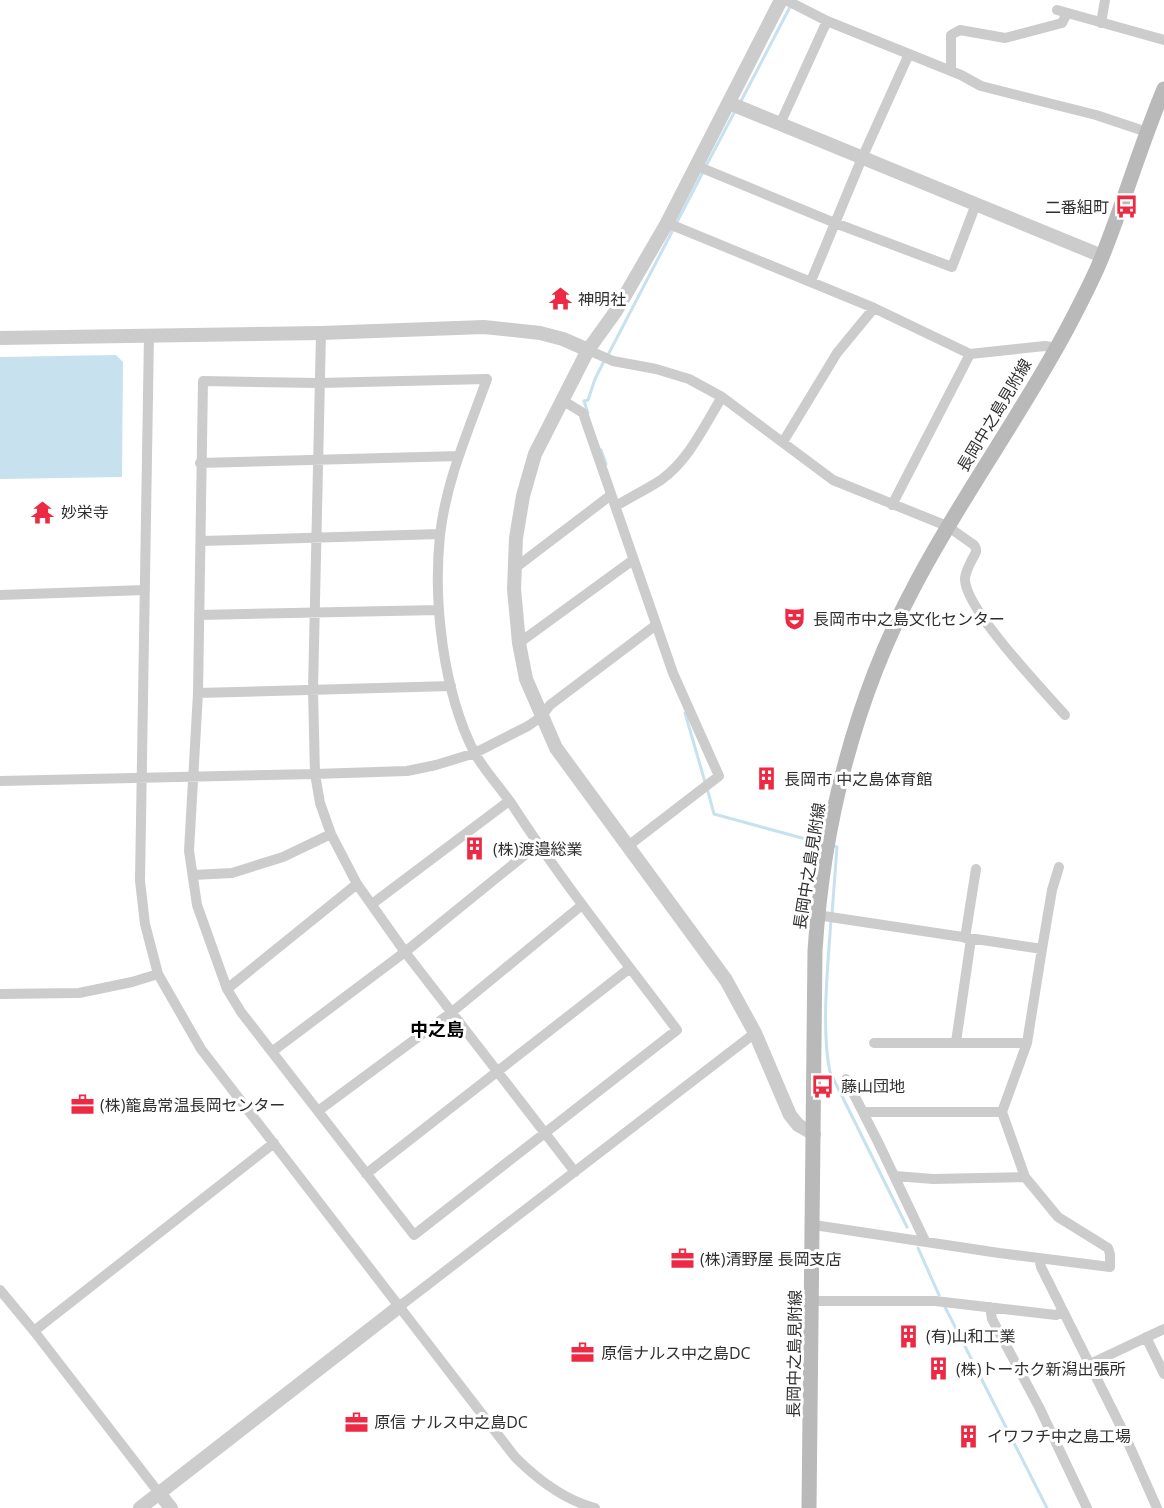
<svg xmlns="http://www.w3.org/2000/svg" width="1164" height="1508" font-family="'Open Sans','Noto Sans JP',sans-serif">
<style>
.water{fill:#c7e1ee}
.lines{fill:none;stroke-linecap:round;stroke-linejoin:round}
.stream{stroke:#c7e1ee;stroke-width:3}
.minor{stroke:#ccc;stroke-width:10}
.tertiary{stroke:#ccc;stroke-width:14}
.secondary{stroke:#b9b9b9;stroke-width:15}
.labels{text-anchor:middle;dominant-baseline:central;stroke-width:6;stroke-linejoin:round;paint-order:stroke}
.poi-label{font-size:16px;fill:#2f2f2f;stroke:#fff;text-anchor:start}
.street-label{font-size:16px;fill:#2f2f2f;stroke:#fff}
.neighbourhood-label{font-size:18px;font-weight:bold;fill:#000;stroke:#fff}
</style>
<rect width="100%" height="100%" fill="#fff"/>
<path class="water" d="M116 355 123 362 122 477 0 479V357Z"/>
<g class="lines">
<path class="stream" d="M740 103 791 5
M706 166 735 111
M608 355 703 172
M588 413 584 401 588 400 595 379 604 361
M601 450 606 464
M685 713 705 782
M707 788 714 814 824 844
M832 914 837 847 833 846
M831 920C828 963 821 1031 830 1072L907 1227
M918 1248 939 1295
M945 1307 1047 1508"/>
<path class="minor" d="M786 0 827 21 961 75 981 86 1096 115 1147 132
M1057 10 1164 40
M1101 23 1105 0
M951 71V35L960 30 1005 38 1062 23 1067 13
M780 124 827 21
M697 166 835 223 952 267 976 204
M667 223 874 308 970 354 1045 346 1056 348
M811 281 862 158 909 54
M321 333 313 690 315 774 320 803 331 834 357 884 405 952 575 1172
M149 335 140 881 145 924 158 974 201 1049 515 1457C538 1480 564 1500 595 1508
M588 350 613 361 656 369 689 379 722 397 833 480 947 526 974 545 976 549V552C972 560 966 569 965 578 963 607 1044 691 1065 715
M487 379C469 429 446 481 440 535 433 603 443 690 474 752 484 770 499 786 511 803 562 882 621 955 677 1030L414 1235 241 1012 227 989 197 905 189 851 198 693 203 381 319 383Z
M562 400 583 413 673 673 719 776 628 846
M783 442 837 353 874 308
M200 463 459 456
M892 505 970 354
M616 506C631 497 647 489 661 480 689 460 704 426 722 397
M201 541 440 534
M515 568 611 495
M0 595 145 590
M199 615 439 610
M519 643 633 560
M198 693 451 686
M0 781 315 774 407 771 436 765 475 753 528 726 541 717 550 705 656 625
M193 875 232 873 283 857 331 834
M372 904 509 801
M817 915 1042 949 1027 1043H874
M965 938 976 869
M1042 949 1052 890 1059 867
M227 989 357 884
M0 994 79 993 132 982 158 974
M956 1042 971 939
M273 1051 405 952 537 845
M846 1079 878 1142 925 1241
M318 1111 452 1012 582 905
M863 1112H1002
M366 1174 630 968
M1025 1177 1002 1112 1027 1043
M814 1225 999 1253 1110 1267V1254L1108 1248 1058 1217 1025 1177 933 1179 895 1176
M1039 1258 1041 1267 1122 1429 1157 1508
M0 1290 34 1331 159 1493
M812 1301H935L1056 1315 1062 1312
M400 1306 755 1033
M990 1307 992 1319 1039 1407 1087 1508
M34 1331 274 1143
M1146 1337 1164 1374
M1090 1364 1164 1329"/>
<path class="tertiary" d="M781 0 667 223 616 311 588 350 535 454 523 496 516 538 514 589 519 643 526 679 556 748 726 980 755 1033 790 1115 798 1125 814 1134
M729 103 1102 256
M0 338 321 333 484 327 540 333 563 339 588 350
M159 1493 171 1508
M140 1508 400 1306"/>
<path class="secondary" d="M809 1508 815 951C823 824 855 697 915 585 961 497 1020 417 1067 329 1079 306 1092 282 1102 257 1124 202 1141 144 1164 89"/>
</g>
<defs>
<symbol id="bus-bare" viewBox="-9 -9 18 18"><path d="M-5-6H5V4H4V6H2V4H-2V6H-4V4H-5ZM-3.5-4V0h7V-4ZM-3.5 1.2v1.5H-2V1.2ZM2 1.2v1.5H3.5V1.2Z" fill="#ee2943" stroke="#fff" stroke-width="2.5" paint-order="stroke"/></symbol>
<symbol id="temple-bare" viewBox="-9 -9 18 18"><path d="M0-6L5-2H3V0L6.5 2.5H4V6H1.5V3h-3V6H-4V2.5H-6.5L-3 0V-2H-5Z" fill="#ee2943" stroke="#fff" stroke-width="2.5" paint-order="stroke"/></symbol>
<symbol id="theatre-bare" viewBox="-9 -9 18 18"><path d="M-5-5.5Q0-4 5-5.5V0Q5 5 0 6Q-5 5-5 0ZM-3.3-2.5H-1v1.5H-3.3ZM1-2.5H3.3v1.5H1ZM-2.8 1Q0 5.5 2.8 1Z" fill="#ee2943" stroke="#fff" stroke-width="2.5" paint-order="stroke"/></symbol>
<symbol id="building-bare" viewBox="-9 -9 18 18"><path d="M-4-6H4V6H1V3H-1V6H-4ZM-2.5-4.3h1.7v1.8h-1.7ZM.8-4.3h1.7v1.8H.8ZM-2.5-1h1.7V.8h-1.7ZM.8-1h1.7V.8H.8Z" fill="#ee2943" stroke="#fff" stroke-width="2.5" paint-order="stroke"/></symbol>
<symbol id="office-bare" viewBox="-9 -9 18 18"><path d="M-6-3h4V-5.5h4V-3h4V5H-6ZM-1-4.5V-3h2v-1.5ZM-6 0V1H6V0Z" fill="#ee2943" stroke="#fff" stroke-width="2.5" paint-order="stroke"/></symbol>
</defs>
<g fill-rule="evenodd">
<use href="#bus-bare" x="1110" y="190" width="33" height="33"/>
<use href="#temple-bare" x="544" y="282" width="33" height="33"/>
<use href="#temple-bare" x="26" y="496" width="33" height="33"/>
<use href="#theatre-bare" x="778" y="602" width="33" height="33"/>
<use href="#building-bare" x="750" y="762" width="33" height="33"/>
<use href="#building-bare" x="458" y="832" width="33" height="33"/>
<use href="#bus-bare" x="806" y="1070" width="33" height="33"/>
<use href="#office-bare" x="66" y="1088" width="33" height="33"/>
<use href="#office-bare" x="666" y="1242" width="33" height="33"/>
<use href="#building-bare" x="892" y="1320" width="33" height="33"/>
<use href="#office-bare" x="566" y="1336" width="33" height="33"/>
<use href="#building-bare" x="922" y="1352" width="33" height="33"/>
<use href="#office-bare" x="340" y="1406" width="33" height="33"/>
<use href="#building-bare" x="952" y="1420" width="33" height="33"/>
</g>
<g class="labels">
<g class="poi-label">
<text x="1109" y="207" text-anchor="end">二番組町</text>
<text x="578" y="299">神明社</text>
<text x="61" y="512">妙栄寺</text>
<text x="813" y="619">長岡市中之島文化センター</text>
<text x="784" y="779">長岡市 中之島体育館</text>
<text x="493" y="849">(株)渡邉総業</text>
<text x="841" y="1086">藤山団地</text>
<text x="100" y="1105">(株)籠島常温長岡センター</text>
<text x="700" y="1259">(株)清野屋 長岡支店</text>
<text x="926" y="1336">(有)山和工業</text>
<text x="601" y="1353">原信ナルス中之島DC</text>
<text x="956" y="1369">(株)トーホク新潟出張所</text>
<text x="374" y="1422">原信 ナルス中之島DC</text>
<text x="987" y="1436">イワフチ中之島工場</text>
</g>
<g class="street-label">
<text transform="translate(994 415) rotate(-59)">長岡中之島見附線</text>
<text transform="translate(809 866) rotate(-81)">長岡中之島見附線</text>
<text transform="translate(794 1354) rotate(-89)">長岡中之島見附線</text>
</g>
<g class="neighbourhood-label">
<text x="437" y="1029">中之島</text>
</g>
</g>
</svg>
